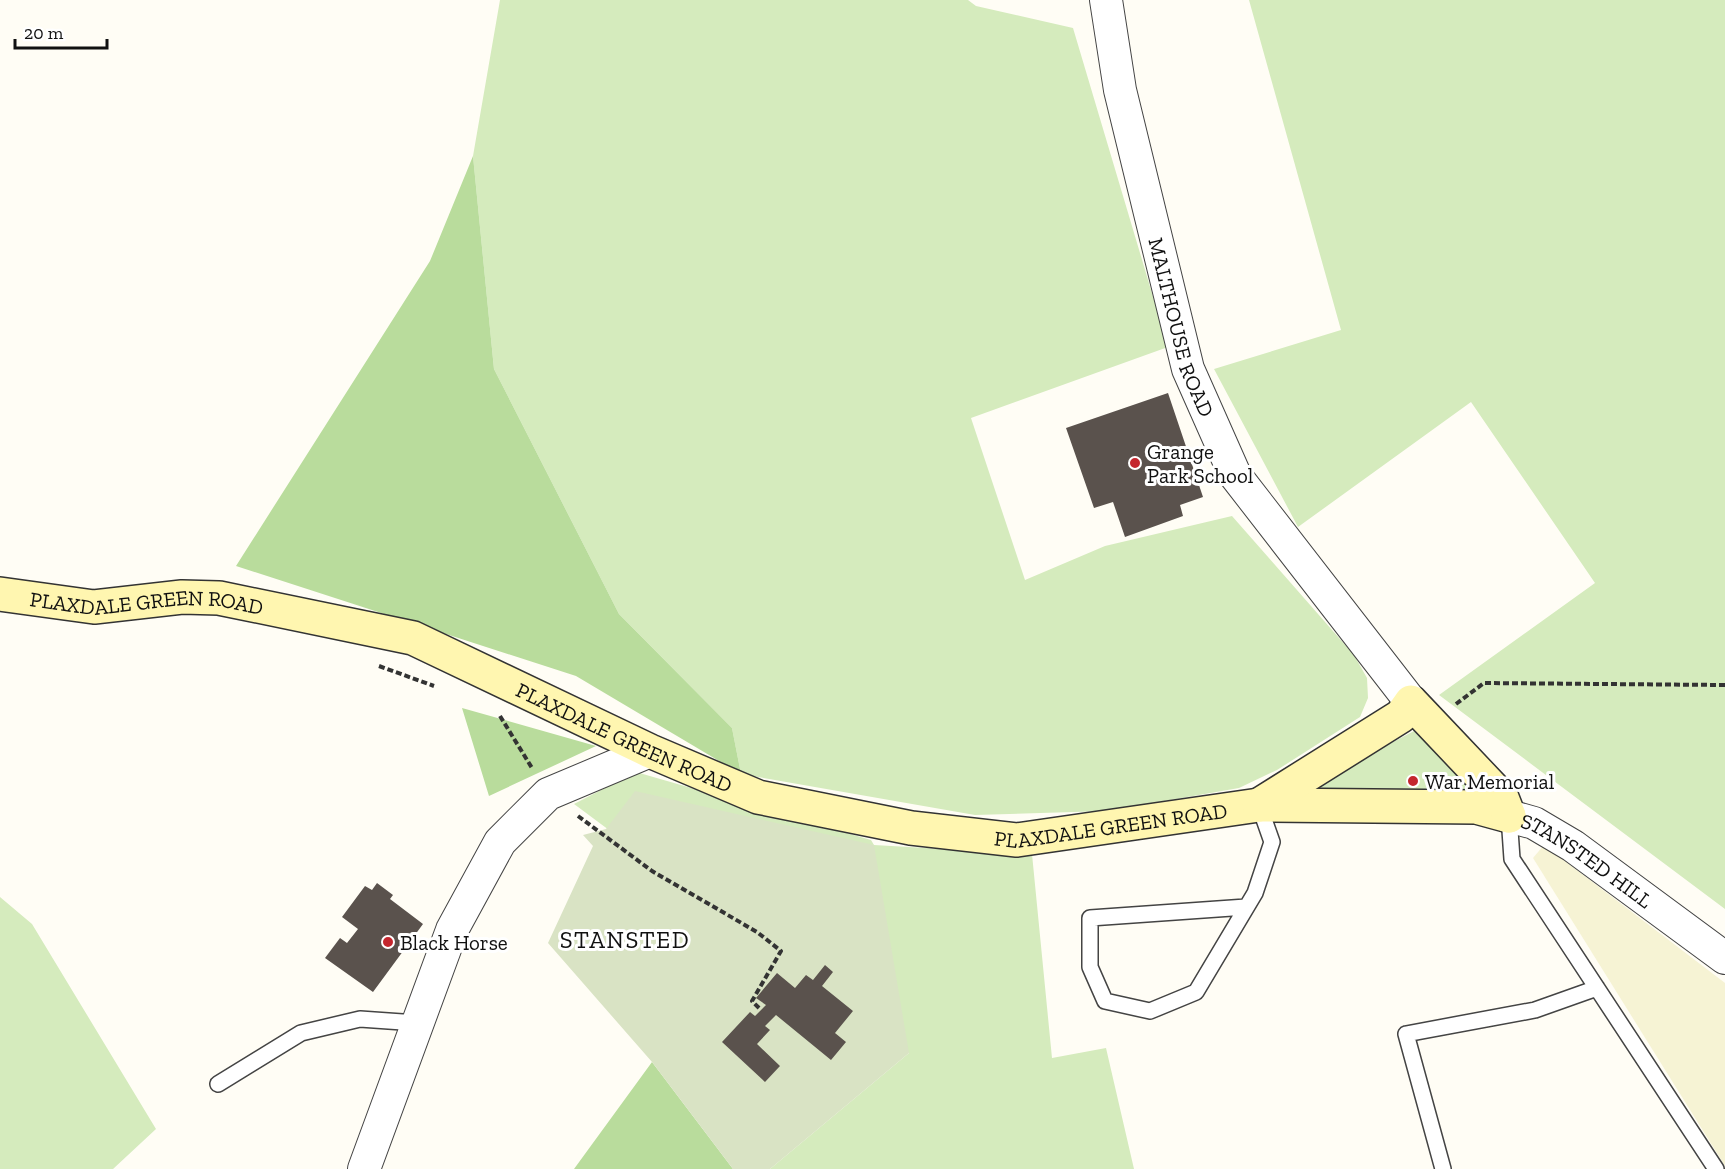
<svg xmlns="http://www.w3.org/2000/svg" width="1725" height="1169" font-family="'Zilla Slab',serif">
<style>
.farmland{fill:#f6f3d4}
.green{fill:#d5ebbd}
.forest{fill:#b9dc9c}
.cemetery{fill:#d9e3c4}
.building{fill:#5a524d}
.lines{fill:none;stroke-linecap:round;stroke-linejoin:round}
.lane-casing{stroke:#444;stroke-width:18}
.street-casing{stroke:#444;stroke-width:34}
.secondary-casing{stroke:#333;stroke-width:36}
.path{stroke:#333;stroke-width:4;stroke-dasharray:6 3;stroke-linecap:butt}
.lane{stroke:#fff;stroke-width:15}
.street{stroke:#fff;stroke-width:32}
.secondary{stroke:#fff6b0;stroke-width:33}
.poi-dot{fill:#c4262e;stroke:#fff;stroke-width:2}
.labels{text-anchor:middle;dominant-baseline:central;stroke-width:6;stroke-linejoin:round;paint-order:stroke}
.street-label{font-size:21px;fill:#111;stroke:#fff}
.poi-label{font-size:21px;fill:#111;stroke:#fff;text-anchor:start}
.quarter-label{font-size:24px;letter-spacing:1.5px;fill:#111;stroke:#fff}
</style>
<rect width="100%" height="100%" fill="#fffdf5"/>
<path class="farmland" d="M1544 845 1725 983V1166L1533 858Z"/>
<path class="green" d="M500 0H968L976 6 1073 28 1168 347 971 418 1025 580 1105 546 1232 516 1354 655 1367 678 1368 698 1360 717 1277 770 1239 788 1107 811 975 815 741 774 732 728 619 614 494 369 473 156Z
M1249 0H1725V909L1439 695 1595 583 1471 402 1298 527 1214 369 1341 330Z
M1414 731 1486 794 1302 790Z
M636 772 871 840 874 845 1032 854 1052 1058 1106 1048 1134 1169H770L909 1053 574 804Z
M0 897 32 924 156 1129 113 1169H0Z"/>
<path class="forest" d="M473 156 494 369 619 614 732 728 741 774 576 676 236 566 430 261Z
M462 708 596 746 489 796Z
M652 1062 733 1169H574Z"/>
<path class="cemetery" d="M635 791 874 845 909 1053 770 1169H733L652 1062 548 943 593 846 583 835 606 829Z"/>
<path class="building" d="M1168 393 1203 497 1180 505 1183 516 1125 537 1113 502 1094 508 1066 428Z
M377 883 393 895 390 899 423 924 373 992 325 958 340 938 347 943 358 929 342 917 365 886 372 890Z
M825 965 833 972 822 986 853 1011 835 1033 846 1042 831 1060 776 1015 765 1026 770 1030 757 1044 780 1066 765 1082 722 1042 750 1012 755 1016 766 1005 756 998 777 973 795 988 806 975 813 980Z"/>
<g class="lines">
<defs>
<path id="lane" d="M1509 816 1512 859 1716 1169
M1246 907 1090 918V967L1105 1001 1150 1011 1196 992 1255 893 1272 842 1259 805
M218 1084 301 1033 360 1019 417 1023
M1443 1169 1406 1034 1535 1010 1597 988"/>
<g id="street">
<path id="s1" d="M1106 0 1120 90 1188 369 1235 475 1411 702"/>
<path id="s2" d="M1509 816 1534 823 1573 846 1725 958"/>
<path d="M364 1169 452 930 500 842 548 794 650 751"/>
</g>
<g id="secondary">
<path id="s3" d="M0 594 94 607 182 597 219 598 413 638 650 751 758 797 911 828 1017 840 1259 805 1476 807 1509 816"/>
<path d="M1259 805 1401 716 1411 702 1502 798 1509 816"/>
</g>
</defs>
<use href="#lane" class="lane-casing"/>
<use href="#street" class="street-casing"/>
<use href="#secondary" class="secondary-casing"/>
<path class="path" d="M379 666 434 686
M1456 704 1484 683 1725 685
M500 716 532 768
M578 816 652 871 757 932 781 951 752 1001 761 1010"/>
<use href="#lane" class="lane"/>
<use href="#street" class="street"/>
<use href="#secondary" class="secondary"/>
</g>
<g class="poi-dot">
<circle cx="1135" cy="463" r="6"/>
<circle cx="1413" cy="781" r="6"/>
<circle cx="388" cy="942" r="6"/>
</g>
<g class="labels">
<g class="street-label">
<text stroke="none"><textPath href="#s1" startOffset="336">MALTHOUSE ROAD</textPath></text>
<text stroke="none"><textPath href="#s3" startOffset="148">PLAXDALE GREEN ROAD</textPath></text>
<text stroke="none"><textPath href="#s3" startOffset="652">PLAXDALE GREEN ROAD</textPath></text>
<text stroke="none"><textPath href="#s3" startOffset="1156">PLAXDALE GREEN ROAD</textPath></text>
<text stroke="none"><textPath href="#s2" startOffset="90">STANSTED HILL</textPath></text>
</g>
<g class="poi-label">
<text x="1147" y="451">Grange<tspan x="1147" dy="24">Park School</tspan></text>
<text x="1425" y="781">War Memorial</text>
<text x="400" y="942">Black Horse</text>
</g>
<g class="quarter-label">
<text x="625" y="939">STANSTED</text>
</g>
</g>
<path d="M15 39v9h92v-9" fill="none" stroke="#111111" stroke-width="3"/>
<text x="24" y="39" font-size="18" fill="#111111" stroke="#ffffff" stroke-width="4.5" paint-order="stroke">20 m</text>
</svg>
